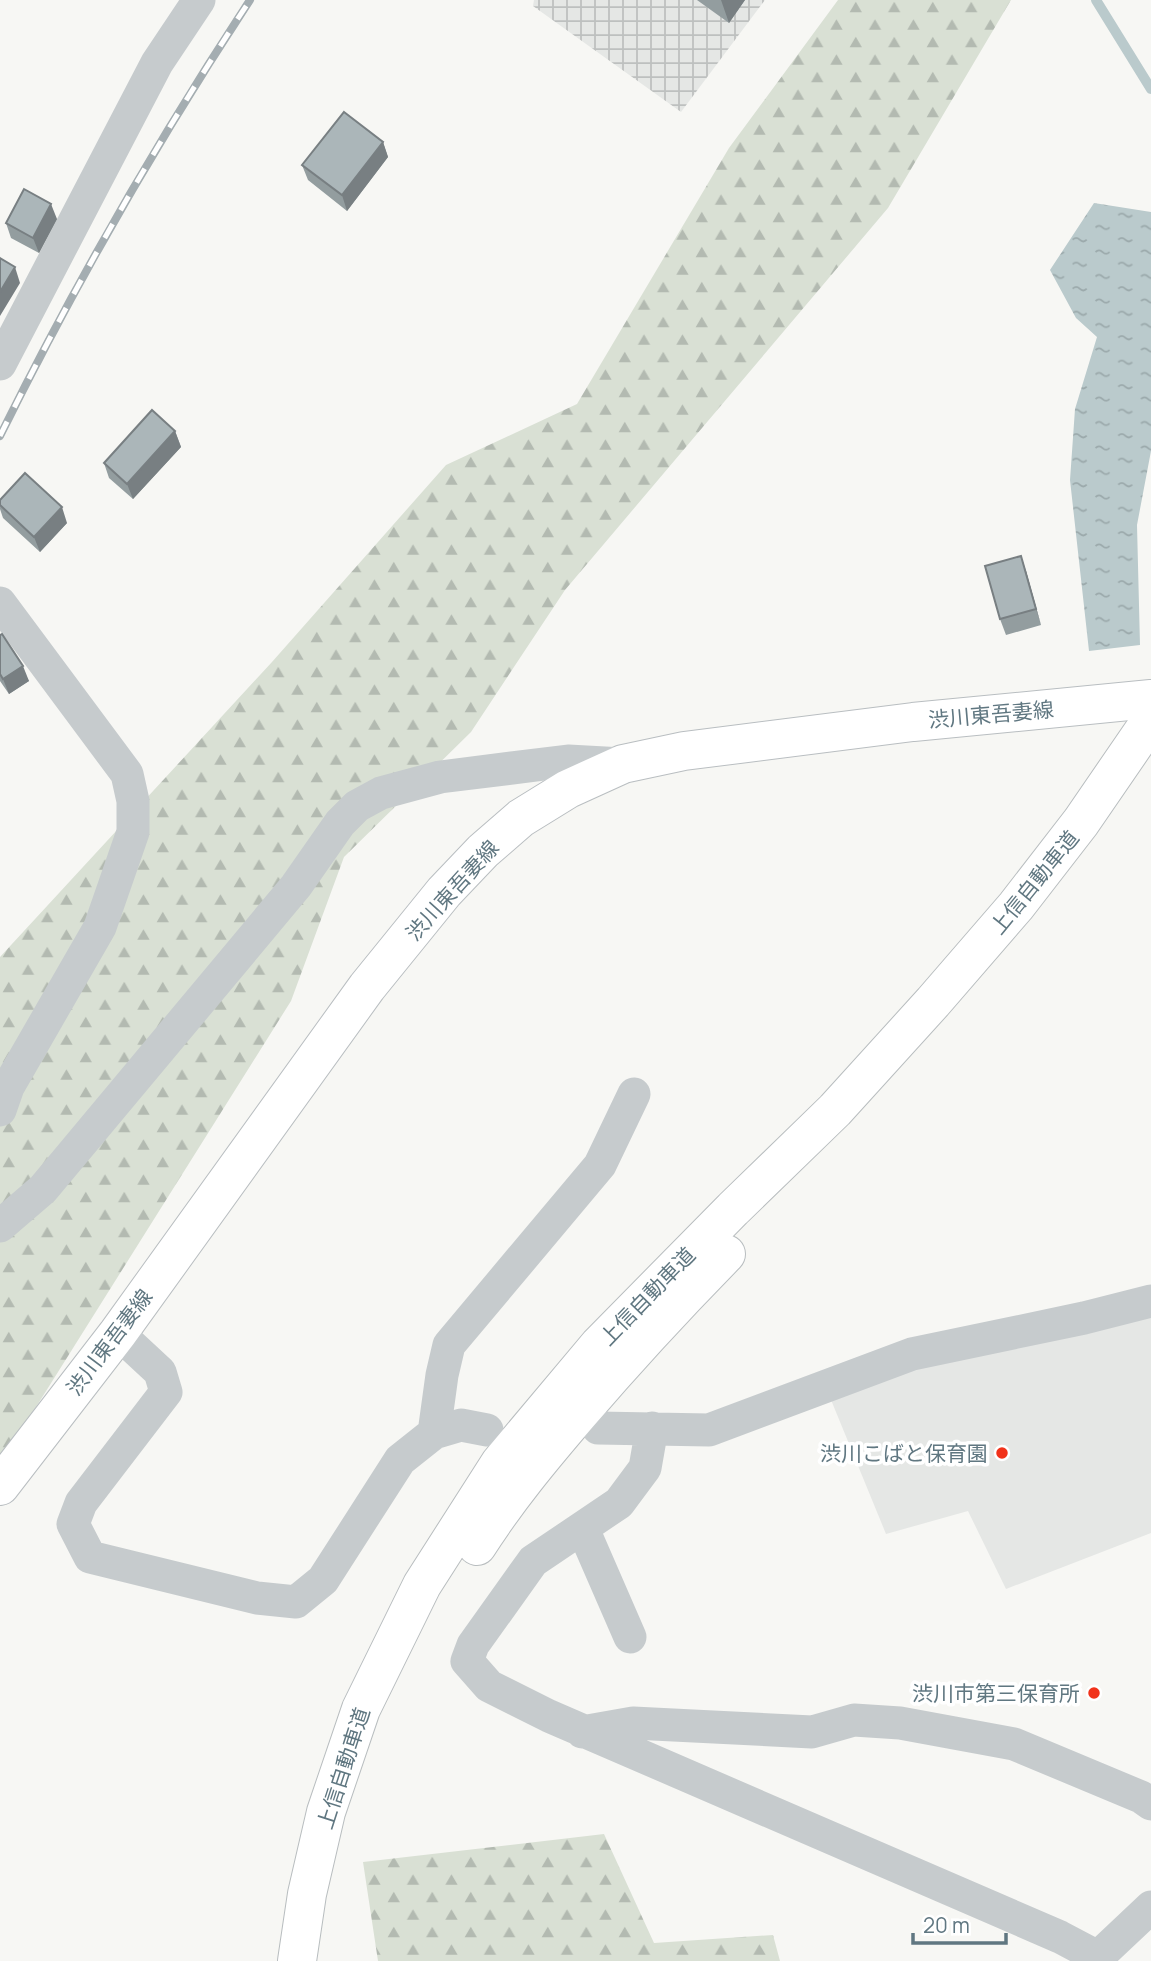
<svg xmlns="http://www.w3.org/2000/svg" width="1151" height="1961" font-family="Manrope,'Noto Sans JP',sans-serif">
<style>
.built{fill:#e5e7e5}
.industrial{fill:url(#industrial-grid)}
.forest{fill:url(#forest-firs)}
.water{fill:url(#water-ripples)}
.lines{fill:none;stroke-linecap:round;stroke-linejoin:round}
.stream{stroke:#bacacc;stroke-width:10}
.primary-casing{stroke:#b9bec1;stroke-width:40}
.trunk-casing{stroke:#b8bdbf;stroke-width:40}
.minor{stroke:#c6cbcd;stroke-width:33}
.primary{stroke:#fff;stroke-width:38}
.trunk{stroke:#fff;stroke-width:38}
.rail-casing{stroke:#a4adb1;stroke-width:8}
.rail{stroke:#fff;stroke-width:5;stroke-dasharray:16;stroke-linecap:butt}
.wall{fill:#939d9f}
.shaded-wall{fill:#787f82}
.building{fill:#abb6b9;stroke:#787f82;stroke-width:2}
.poi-dot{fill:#f1321a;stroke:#fff;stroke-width:2.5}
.labels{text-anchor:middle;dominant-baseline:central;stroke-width:7;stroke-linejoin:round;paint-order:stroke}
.street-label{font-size:21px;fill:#607781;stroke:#fff}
.poi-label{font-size:21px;fill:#607781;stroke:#fff;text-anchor:end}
</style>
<defs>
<pattern id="industrial-grid" width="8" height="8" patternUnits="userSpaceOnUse" patternTransform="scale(1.75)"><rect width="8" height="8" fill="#e5e7e5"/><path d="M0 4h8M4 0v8" fill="none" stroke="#bdc0bf"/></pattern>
<pattern id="forest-firs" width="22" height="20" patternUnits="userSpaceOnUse" patternTransform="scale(1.75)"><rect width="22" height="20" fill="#d9e0d4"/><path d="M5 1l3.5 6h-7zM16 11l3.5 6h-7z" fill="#b3bab1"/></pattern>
<pattern id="water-ripples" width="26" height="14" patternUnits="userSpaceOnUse" patternTransform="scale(1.75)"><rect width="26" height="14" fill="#bacacc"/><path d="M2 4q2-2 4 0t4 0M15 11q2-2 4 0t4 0" fill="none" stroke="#9ba9ab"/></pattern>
</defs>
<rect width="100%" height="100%" fill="#f7f7f4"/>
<path class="built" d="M1151 1307V1533L1006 1589 968 1511 886 1534 829 1395 915 1360Z"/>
<path class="industrial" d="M534 0H765L681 112 533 6Z"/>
<path class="forest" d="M838 0H1011L888 208 565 590 471 732 344 857 291 1001 4 1458 0 1454V957L272 662 446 465 577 404 729 148Z
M604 1834 654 1943 773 1935 780 1961H378L363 1862Z"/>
<path class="water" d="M1094 203 1151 212V451L1137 525 1140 645 1089 651 1070 480 1075 409 1097 337 1076 318 1050 270Z"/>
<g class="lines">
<path class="stream" d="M1096 0 1151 89"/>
<defs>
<path id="primary" d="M0 1486 118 1333 367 987 444 892 483 851 521 818 568 789 623 764 684 751 913 722 1151 699"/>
<path id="trunk" d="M477 1546C507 1499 542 1457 578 1415 626 1359 675 1306 726 1254
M297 1961 307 1894 326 1812 361 1709 422 1585 500 1463 599 1345 733 1209 835 1110 933 1002 1016 906 1081 822 1151 720"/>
</defs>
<use href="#primary" class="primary-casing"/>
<use href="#trunk" class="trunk-casing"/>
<path class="minor" d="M0 364 157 63 199 0
M0 603 127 774 133 801V832L100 927 8 1087 0 1110
M0 1226 43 1189 296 886 340 823 357 806 381 793 440 777 568 761 623 764
M118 1333 160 1372 166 1392 81 1503 73 1524 90 1557 257 1598 296 1602 323 1580 400 1460 434 1433 461 1425 487 1430
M598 1428 709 1430 912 1354 1084 1318 1151 1301
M652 1428 645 1468 619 1503 533 1561 473 1645 467 1661 489 1686 549 1716 1060 1937 1098 1957 1100 1961
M434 1433 442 1375 449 1345 600 1165 634 1094
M583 1529 630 1637
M582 1732 633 1723 812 1732 854 1720 900 1723 1014 1744 1141 1797 1151 1804
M1098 1957 1151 1907"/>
<use href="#primary" class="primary"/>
<use href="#trunk" class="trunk"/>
<defs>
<path id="rail" d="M0 436C74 286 158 140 250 0"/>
</defs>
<use href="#rail" class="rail-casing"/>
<use href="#rail" class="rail"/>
</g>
<path class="wall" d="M697 0H745L729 23Z
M383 142 388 157 347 211 308 180 302 165Z
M57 219 39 253 11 238 6 223Z
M175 431 181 447 133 499 109 478 104 463Z
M0 500 67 523 40 552 3 518 0 509Z
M1026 571 1041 625 1006 635 1000 619Z
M0 635 29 681 9 694 0 681Z"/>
<path class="shaded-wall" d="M721 0H745L729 23Z
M383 142 388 157 347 211 342 195Z
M51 204 57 219 39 253 33 238Z
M15 267 20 283 0 316V292Z
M175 431 181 447 133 499 127 484Z
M62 507 67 523 40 552 34 537Z
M1021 556 1026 571 1041 625 1036 609Z
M23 666 29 681 9 694 3 679Z"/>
<path class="building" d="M344 112 383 142 342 195 302 165Z
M24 189 51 204 33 238 6 223Z
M0 258 15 267 0 292Z
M152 410 175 431 127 484 104 463Z
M25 473 62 507 34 537 0 505V500Z
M1021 556 1036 609 1000 619 985 566Z
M2 634 23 666 3 679 0 674V635Z"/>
<g class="poi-dot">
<circle cx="1002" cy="1453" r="7"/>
<circle cx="1094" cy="1693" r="7"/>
</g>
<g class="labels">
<g class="street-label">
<text transform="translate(991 714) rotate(-5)">渋川東吾妻線</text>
<text transform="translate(1034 882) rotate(-51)">上信自動車道</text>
<text transform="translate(452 890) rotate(-48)">渋川東吾妻線</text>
<text transform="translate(647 1296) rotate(-46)">上信自動車道</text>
<text transform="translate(109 1342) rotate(-53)">渋川東吾妻線</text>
<text transform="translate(343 1768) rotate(-72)">上信自動車道</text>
</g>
<g class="poi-label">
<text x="988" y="1453">渋川こばと保育園</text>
<text x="1080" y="1693">渋川市第三保育所</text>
</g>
</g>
<path d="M913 1933v10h93v-10" fill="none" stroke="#607781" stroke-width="3.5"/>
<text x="923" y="1933" font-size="21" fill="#607781" stroke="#ffffff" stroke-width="5" paint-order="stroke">20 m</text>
</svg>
